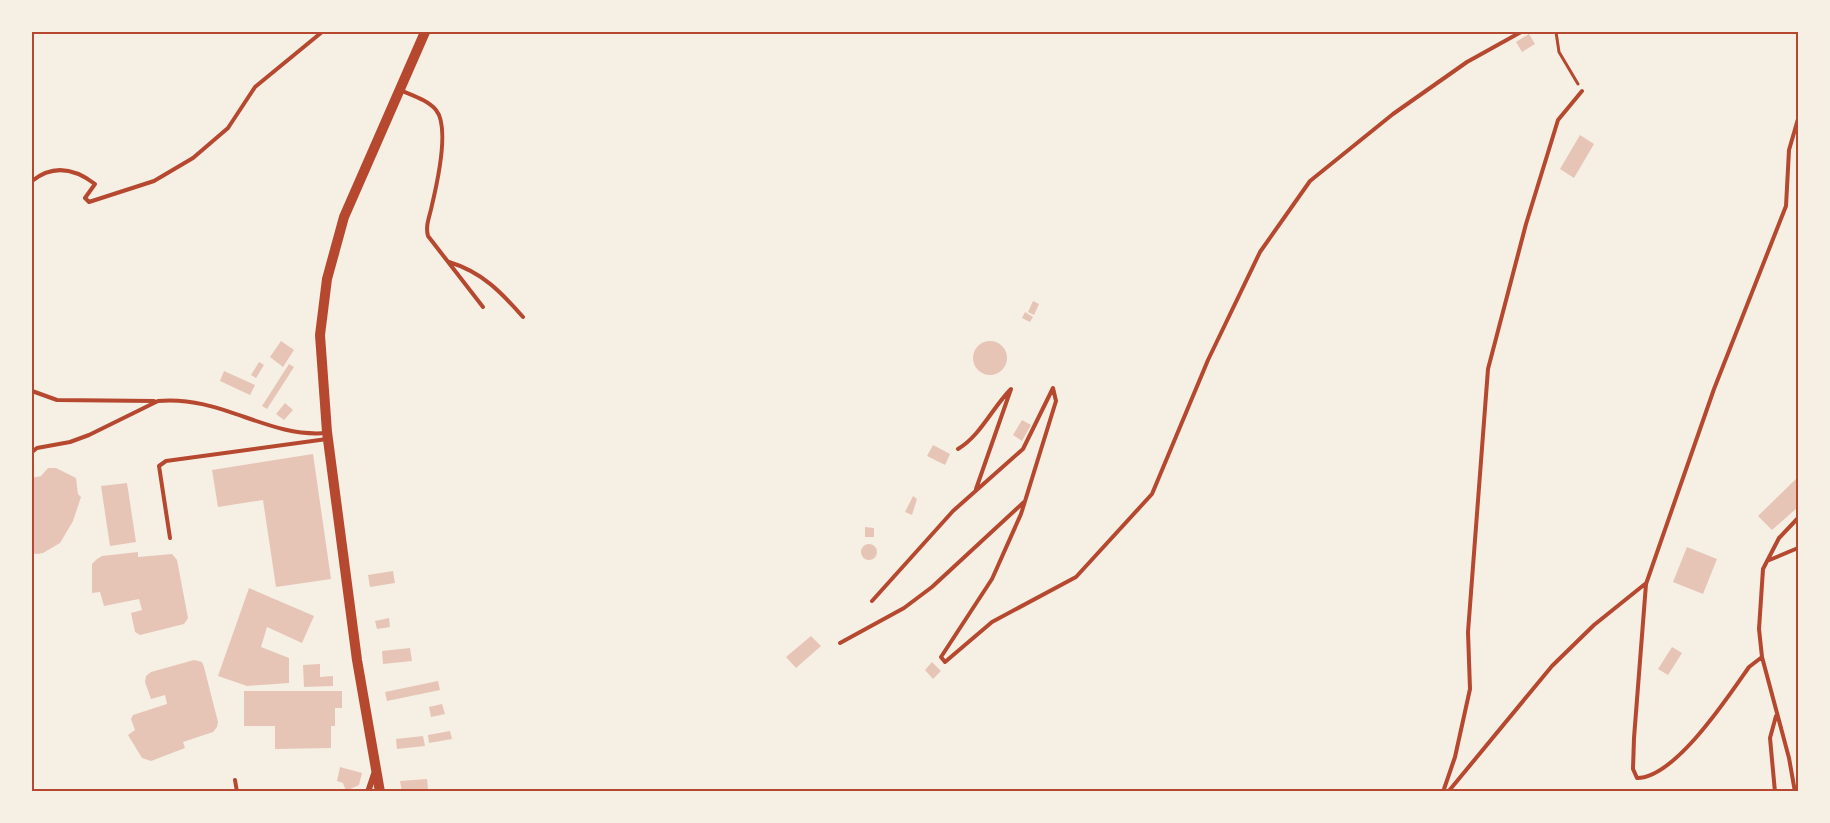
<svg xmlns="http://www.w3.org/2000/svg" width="1830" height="823" font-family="'Sofia Sans Condensed',sans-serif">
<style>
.building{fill:#e6c5b7}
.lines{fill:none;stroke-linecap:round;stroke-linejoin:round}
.path{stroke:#b5482f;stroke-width:3}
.service{stroke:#b5482f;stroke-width:4}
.minor{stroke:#b5482f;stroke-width:6}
.secondary{stroke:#b5482f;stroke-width:10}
.neatline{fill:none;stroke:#b5482f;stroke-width:2}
</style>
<rect width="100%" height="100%" fill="#f6efe4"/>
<path class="building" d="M1529 34 1535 44 1522 52 1516 42Z
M1580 135 1594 144 1574 178 1560 169Z
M1033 301 1039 304 1034 315 1028 312Z
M1025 312 1033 317 1030 322 1022 318Z
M281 341 294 350 283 367 270 357Z
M973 358a17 17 0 1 1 34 0a17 17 0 1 1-34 0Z
M259 362 264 365 256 378 251 375Z
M289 364 294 367 267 409 262 406Z
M224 371 255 385 250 395 220 381Z
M285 403 293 410 284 420 276 414Z
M1022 420 1031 425 1022 441 1013 435Z
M933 445 950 454 945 465 927 456Z
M313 454 331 579 276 587 263 500 218 507 212 470Z
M48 468H56L76 478 78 494 81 497 73 521 60 543 43 553 37 554 32 553V478L41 476Z
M1798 477V507L1772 530 1758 516Z
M127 483 136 542 110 546 101 486Z
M913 496 917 499 912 515 905 512Z
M865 527 874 528V537H865Z
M861 552a8 8 0 1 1 16 0a8 8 0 1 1-16 0Z
M1687 547 1717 559 1703 594 1673 582Z
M138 552V557L172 554 177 560 188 618 184 624 140 635 135 632 131 613 142 610 139 599 104 606 100 592 92 593V564L97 559 102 556Z
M393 571 395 583 370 587 368 575Z
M249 588 314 616 302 643 267 627 261 647 289 658V683L247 686 218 676Z
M389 618 390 627 377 629 375 621Z
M811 636 821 646 796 668 786 657Z
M1672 647 1682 653 1668 675 1658 669Z
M410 648 412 661 383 664 382 651Z
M194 660 202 662 204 667 218 722 217 727 213 732 183 742 185 748 151 761 142 758 128 735 135 730 131 719 133 715 167 704 165 695 151 699 145 682 146 676 151 672Z
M932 662 941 671 933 679 925 670Z
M320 664V677L333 676V686L304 687 303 665Z
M438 681 440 690 387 701 385 692Z
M244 691H342V708H335V726H331V748L275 749V726H244Z
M442 704 445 714 431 717 429 707Z
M450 731 452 739 429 743 428 735Z
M423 736 425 746 397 749 396 739Z
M340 767 362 773 359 785 346 791 343 783 337 781Z
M427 779 428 789 402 792 400 781Z"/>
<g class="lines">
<path class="path" d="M1556 32 1559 52 1578 84"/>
<path class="service" d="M400 90C411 95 428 100 436 110 450 127 437 184 432 205 430 216 425 225 428 236L483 307
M32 181C53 164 74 168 95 184L85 198 89 202 154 181 193 158 228 128 255 87 322 32
M449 262C482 272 501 292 523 317
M32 391 57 400 154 401
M958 449C981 435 992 408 1011 389L976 489
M32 452 37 448 70 442 89 435 158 401C221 395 267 438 326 433
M170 538 159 466 166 461 327 439
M1767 561 1798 548
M872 601 953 511 1023 449 1053 388 1056 401 1021 514 992 579 941 657 945 662 992 622 1076 577 1152 494 1208 360 1260 252 1310 181 1393 114 1467 62 1521 32
M840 643 904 608 932 587 1024 502
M1762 657 1749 667C1728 697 1675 778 1637 778L1633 769 1634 738 1646 584 1714 389 1786 206 1789 150 1798 119
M235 780 237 792
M1443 792 1455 757 1470 689 1468 632 1488 369 1526 224 1558 120 1582 91
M1448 792 1552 666 1594 625 1645 584
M1775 792 1770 738 1776 716
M1795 792 1789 758 1762 657 1759 629 1763 569 1779 538 1798 518"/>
<path class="minor" d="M368 792 374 774"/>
<path class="secondary" d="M380 792 357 660 327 432 320 335 327 279 344 217 425 32"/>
</g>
<rect width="1830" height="823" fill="none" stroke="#f6efe4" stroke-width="66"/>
<rect x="33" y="33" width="1764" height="757" class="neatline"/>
</svg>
